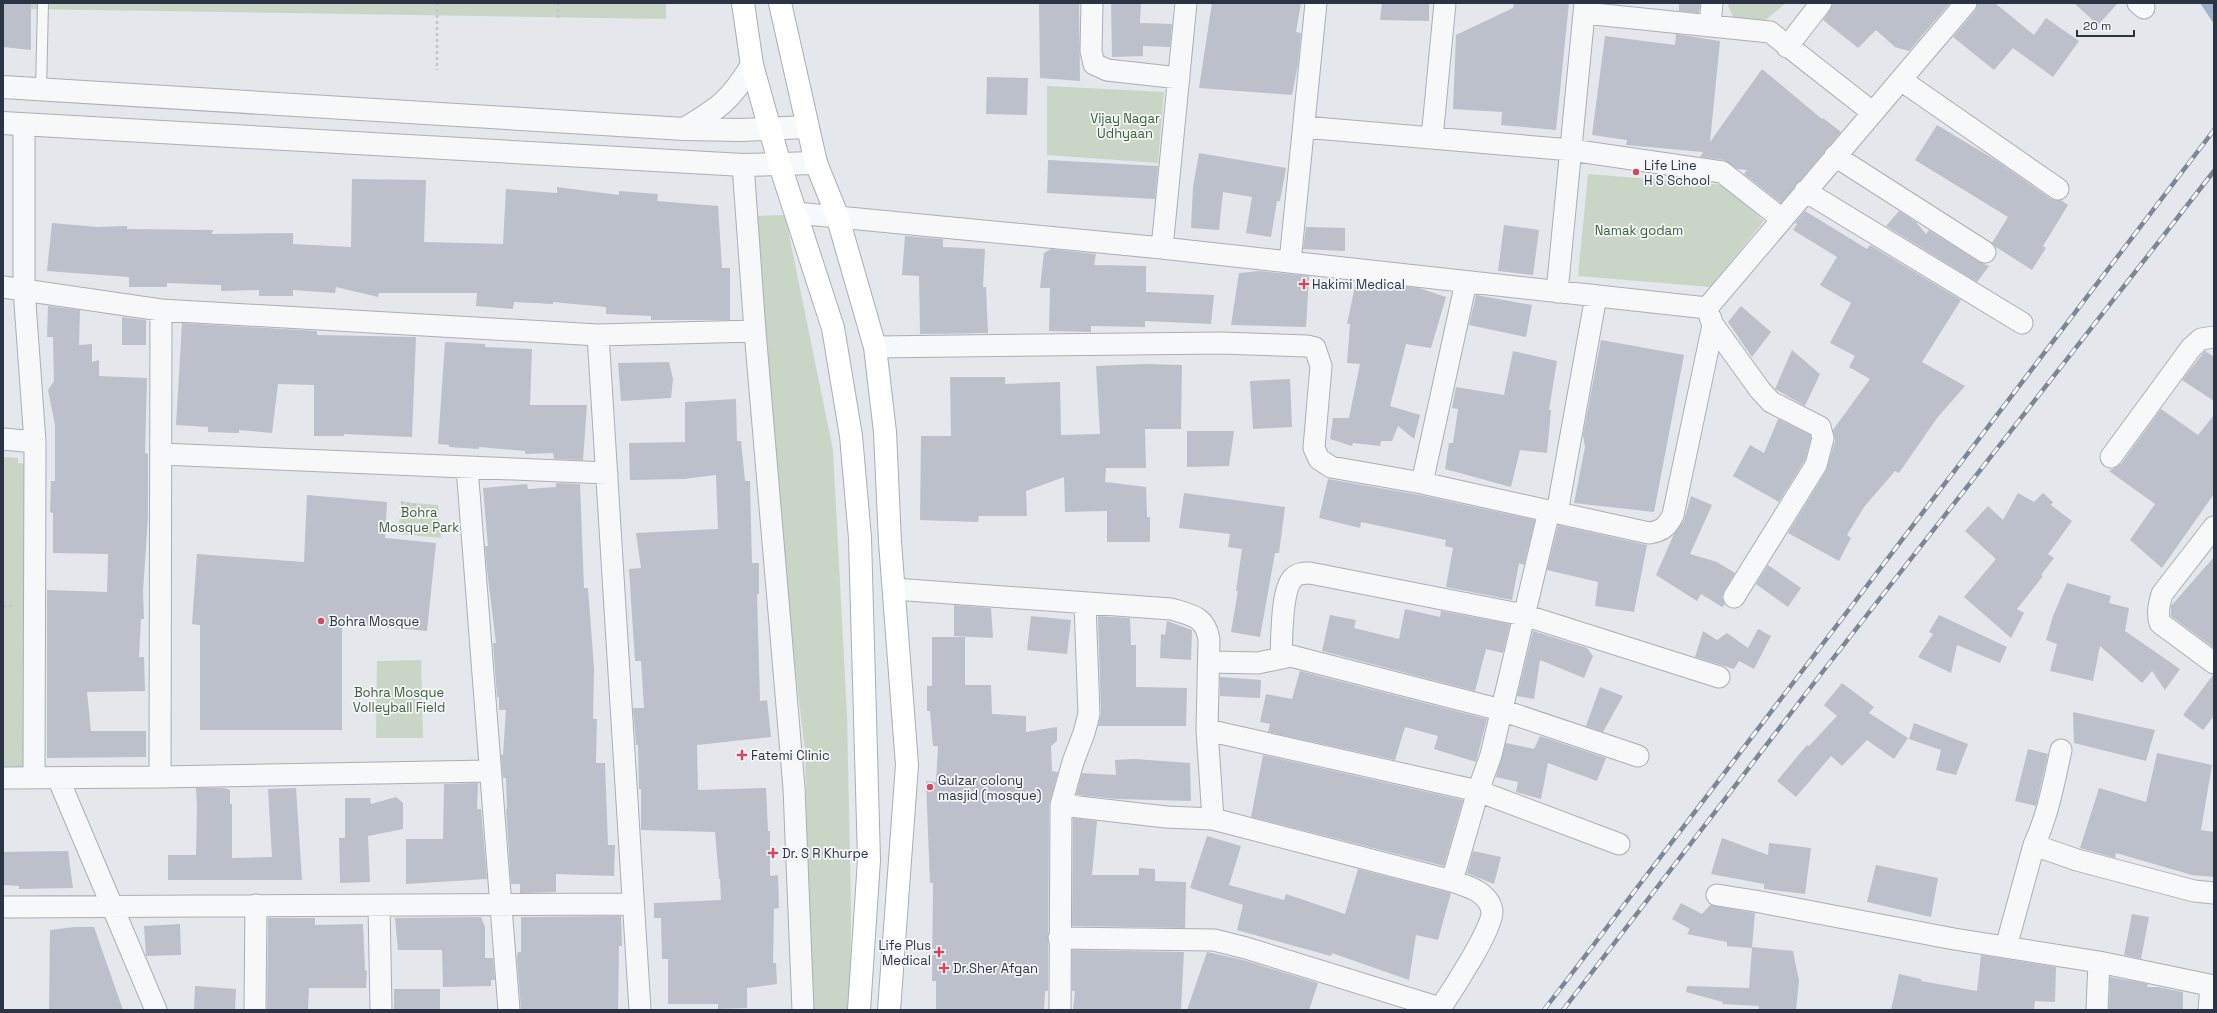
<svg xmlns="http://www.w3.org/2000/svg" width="2217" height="1013" font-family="'Space Grotesk',sans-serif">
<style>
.green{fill:#c9d6c5}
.water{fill:#9fb4cc}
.building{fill:#bbc0ca}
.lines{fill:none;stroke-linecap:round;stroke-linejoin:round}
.service-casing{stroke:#a9aeb7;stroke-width:12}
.minor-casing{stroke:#a9aeb7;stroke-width:23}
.tertiary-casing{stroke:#a9aeb7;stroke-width:24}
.secondary-casing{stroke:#a9aeb7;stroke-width:24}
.path{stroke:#c2c5cb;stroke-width:2.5;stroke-dasharray:3 3;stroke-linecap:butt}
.service{stroke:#f7f8fa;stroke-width:10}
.minor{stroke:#f7f8fa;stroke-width:21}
.tertiary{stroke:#f7f8fa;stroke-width:22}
.secondary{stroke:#fff;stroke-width:22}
.rail-casing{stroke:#7d8696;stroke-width:4.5}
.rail{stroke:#f4f6f9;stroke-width:3;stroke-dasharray:9;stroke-linecap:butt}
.poi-dot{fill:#d1495b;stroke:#f4f6f9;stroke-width:1.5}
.labels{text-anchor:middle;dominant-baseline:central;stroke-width:3.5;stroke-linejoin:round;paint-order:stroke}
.park-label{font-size:13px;fill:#3f6138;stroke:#f4f6f9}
.poi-label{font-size:13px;fill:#2b3445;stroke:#f4f6f9;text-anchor:start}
</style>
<rect width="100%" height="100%" fill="#e4e7ec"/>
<path class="green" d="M27 3H666V19L27 9Z
M1727 3H1786L1757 27 1738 28Z
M1047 86 1164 92 1158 163 1047 155Z
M1588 174 1724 185 1764 221 1710 287 1578 276Z
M785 215 833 450 847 715 851 907 850 1010H811L805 751 780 538 757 216Z
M3 457 18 458V463L26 464 25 768 3 769Z
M401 502 438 505 441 538 398 534Z
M421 660 423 738H376L377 661Z"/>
<path class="water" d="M2200 3H2214V24Z"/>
<path class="building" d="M3 3H31V50L3 47Z
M1039 3H1079L1080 81 1040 78Z
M1111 3H1141L1140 23 1172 24 1170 47 1143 46V56L1112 57Z
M1212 3H1301L1296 32 1301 33 1298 64 1292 95 1199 88Z
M1382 3H1429V21L1380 20Z
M1514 3H1569L1556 130 1501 125 1502 112 1453 109 1456 35 1513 8Z
M1679 3H1700L1699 13 1679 11Z
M1833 3H1950L1909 51 1895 47 1876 30 1858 48 1823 20 1830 10Z
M1978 3H1995L2034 35 2046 18 2079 41 2053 77 2013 48 1994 70 1953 37 1975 11Z
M2074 3H2118L2098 25Z
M1676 34 1720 41 1710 142 1762 69 1822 119 1823 118 1841 132 1781 203 1744 174 1747 170 1737 169 1724 160 1700 157 1703 152 1626 145 1627 140 1592 135 1605 36 1675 45Z
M987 77 1028 78 1027 115 986 114Z
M1937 125 1997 161 2051 199 2061 200 2068 205 2043 246 2046 248 2032 270 1996 247 1992 243 2008 217 1915 160Z
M1199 153 1286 168 1280 201H1277L1271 237 1246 233 1252 197 1223 192 1219 230 1191 228 1193 187Z
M1048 160 1158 166 1155 199 1047 193Z
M352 179 426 180 424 242 503 244 506 189 557 193V187L619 195V191L658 194 657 201 718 206 722 268H730V320H651V316L606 314V307L553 302V304L514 302 513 309 476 306 477 293H379L378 297 336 287 335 293 293 290V296H259V290L221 291V285L167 283V287H129V277L47 271 52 223 97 227 127 226V229L213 230 212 234 293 233V244L351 247Z
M1805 211 1867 249 1870 245 1961 300 1922 362 1965 386 1937 418 1899 473 1895 471 1864 507 1847 535 1851 538 1839 561 1788 533 1826 471 1835 441 1833 430 1870 379 1849 367 1855 356 1830 343 1851 303 1820 285 1837 257 1793 230 1797 224 1795 223Z
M1899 211 1916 222 1926 234 1929 230 1979 262 1989 266 1977 282 1886 226Z
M1504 225 1539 230 1533 275 1498 271Z
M1306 227 1345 228V251L1303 249Z
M905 236 943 239V247L985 249 983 287H986L988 333 920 334 919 276 902 275Z
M1051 249 1096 254 1094 265 1146 266V292L1214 295 1211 324 1145 321V327L1091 326V332L1049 331 1050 288H1040L1044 253Z
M1259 271 1309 276 1306 327 1231 325 1239 273Z
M1356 281 1419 288 1446 297 1431 348 1406 344 1390 406 1420 415 1414 439 1398 426 1392 441H1381L1380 446 1353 443 1352 446 1330 439 1333 418H1349L1360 364 1347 363 1350 324H1347Z
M1476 295 1532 305 1526 337 1469 325Z
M48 306 80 310 79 345 92 344V362L99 360V376L147 378 145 453 148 454V517L143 591 144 619H141L139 657H144L145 691 87 692 91 731H146V757L47 758V590L107 592 108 554 53 553V513L50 512 51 481H55V425L48 390 54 381 53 337H47Z
M1741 306 1771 332 1752 357 1728 322Z
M122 317 146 320V345H122Z
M182 323 317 331V335L416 337 412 437 344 434V436H314V385L278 384 272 433 239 430V433L208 432V427L176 425Z
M1601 340 1684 355 1654 512 1574 503 1585 447 1583 435Z
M445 342 485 344V347L532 349 530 405H587L583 460 554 459 553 453 525 454V451L479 447V449L449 447V445L438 444Z
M1792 350 1820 374 1805 406 1775 389Z
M1513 351 1557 361 1549 410H1551L1547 453 1520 450 1511 487 1445 469 1449 443H1453L1458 409 1452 408 1456 387 1504 395Z
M2205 351 2214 357V401L2182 380Z
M669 362 673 379 671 398 621 401 618 363Z
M1146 364 1182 365 1181 429H1145L1146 468H1106L1105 482 1146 487 1147 517H1150V542H1107V511L1065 512 1064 477 1026 491 1027 516H979L978 522 920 520 921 436H951L950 377H1005V384L1060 382 1061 435 1100 434 1096 366Z
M1290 379 1292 427 1253 429 1250 381Z
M736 399 737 441H741L745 481H750L752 563H759V594H757L760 701 767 700 771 737 697 745 698 790 766 788 768 831H770V876L778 875 779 908 774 909 773 963H776L777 984 747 988V1008L718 1009V1004H668V959H662L661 918H654V903L721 900 720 879H719L715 832 641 830V789H639L638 745H636L633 708H644L641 661H635L629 569 641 568 636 533 718 529 716 475 684 479 630 480 629 443 685 442V402Z
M2161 409 2198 435 2214 415V494L2162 568 2130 540 2155 504 2109 471 2121 464Z
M1778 419 1810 435 1811 438 1805 460 1779 502 1733 476 1750 445 1764 453Z
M1187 431H1234L1229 466 1187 467Z
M1328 479 1420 495 1535 520 1524 565 1519 563 1512 600 1446 587 1453 548 1445 546 1446 540 1361 522 1360 528 1319 518Z
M556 483 580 484 584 588H588L594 668 593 719H597L596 763H605L608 845H615L614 876 556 874V892L520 893V884H511L506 809H507L506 778H503L501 755H503L506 710H499V697H497L493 643H496L487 570 485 546H488L483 488 527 484 528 489 556 487Z
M1184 493 1285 507 1279 553H1275L1260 637 1231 632 1238 591H1236L1242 549 1228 547 1230 534 1179 528Z
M2018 493 2034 502 2043 493 2053 502 2051 505 2072 521 2048 554 2054 558 2041 575 2043 576 2017 609 2024 613 2011 638 1964 597 1996 559 1965 531 1988 506 2003 520Z
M307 495 387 502 385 538 436 543 427 631 342 623V730H200V625L192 624 197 554 304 562Z
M1691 496 1712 505 1690 554 1717 562 1735 573 1724 591 1722 597 1725 604 1722 607 1701 594 1697 601 1656 575 1674 534 1684 520Z
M1558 525 1647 545 1634 612 1595 606 1598 582 1547 570Z
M2214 557V648L2171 616V606Z
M1768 565 1801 588 1788 607 1756 584Z
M2067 583 2111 596 2109 603 2129 608 2125 631 2180 669 2165 690 2152 671 2142 683 2100 646 2093 681 2050 671 2057 644 2046 640 2053 616Z
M954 605 991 608 993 638 954 636Z
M1405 609 1440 617 1441 611 1510 624 1503 653 1486 649 1475 691 1322 651 1330 615 1356 620 1354 628 1399 639Z
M1939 615 2007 647 2000 663 1957 645 1951 673 1918 657 1933 634 1929 632Z
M1031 616 1071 620 1067 654 1027 650Z
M1098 616 1130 618 1131 645H1136V687L1187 688 1186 726H1098L1101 714Z
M1167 621 1192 630 1191 660 1160 658 1161 634 1165 635Z
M1758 629 1771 636 1754 669 1739 661 1734 669 1695 657 1703 631 1717 640 1727 633 1748 648Z
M1533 631 1587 648 1593 656 1584 678 1540 660 1534 699 1517 696Z
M932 637H965V685H991L992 714 1026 716V732L1057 727V741L1051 746 1052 771 1058 772 1049 805 1048 991H1045L1044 1010H936V981H932L933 883H930L926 781 936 782 938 746H933L930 711H927V686H932Z
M1300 671 1487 719 1476 762 1434 749 1438 736 1405 727 1395 760 1268 732 1270 724 1260 722 1266 694 1292 699Z
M2213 675 2214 716 2203 730 2183 715Z
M1220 677 1261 680 1260 698 1220 696Z
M1842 683 1874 707 1869 713 1908 738 1894 759 1867 740 1842 766 1831 756 1796 797 1777 781 1807 745 1809 746 1837 716 1824 705Z
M1600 687 1623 696 1603 732 1586 726Z
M2073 712 2155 730 2146 761 2074 743Z
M1914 723 1968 744 1956 775 1936 770 1941 750 1909 739Z
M1540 736 1606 758 1597 781 1548 763 1541 799 1516 792 1518 782 1496 777 1506 743 1534 749Z
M2028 749 2048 754 2036 806 2015 801Z
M2157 753 2212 765 2201 830 2214 832V877L2192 875 2116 853 2115 858 2080 848 2099 788 2146 802Z
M1263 755 1463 800 1444 866 1251 817Z
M1135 759 1190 763 1191 801 1118 799 1076 795 1082 773 1116 775 1115 760Z
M478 783 477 809H481L487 879 406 884V839H443L444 784Z
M196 788H224L230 790V804H232V858L272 857 268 789 296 788 302 880H168V855H196L197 804Z
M396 797 403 803V829L368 836 370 882 340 883 339 838H345V798H370L371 804Z
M1073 818 1097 821 1092 875H1139V868L1155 869V881L1186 882 1185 928 1072 926Z
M1207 836 1241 846 1229 885 1284 900 1286 894 1345 914 1358 869 1451 893 1438 940 1416 935 1409 980 1332 953 1331 956 1237 930 1243 905 1190 888Z
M1722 838 1768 855 1769 843 1811 848 1805 894 1764 889V884L1711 874Z
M68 851 73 888 19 889V886L3 885V852Z
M1473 851 1501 857 1494 884 1467 873Z
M1876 865 1938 878 1931 917 1867 902Z
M1681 903 1702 914 1710 905 1755 913 1752 947 1793 951 1799 981 1796 1010H1758L1759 1006 1722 1004 1723 1002 1686 992 1687 986 1749 988 1752 948 1727 946V942L1687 934 1690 929 1672 919Z
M2132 914 2149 917 2141 959 2124 955Z
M621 916 622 946H619L618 1010H521L517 957 518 952H521V917Z
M481 917 485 927V958H493L495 980H491V986L443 987 442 950H398L395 918Z
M268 918H315V925L363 924 365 970 367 971 366 988H309L308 1010H267Z
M180 924 181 955 146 956 144 926Z
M74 927H94L123 1010H49L50 930Z
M1072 950 1184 952 1181 1010H1073L1075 991H1072Z
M1207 952 1243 960 1318 983 1309 1010H1187Z
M1981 955 2056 967 2055 1002 2035 1001 2034 1010H1891L1899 974 1921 979V981L1977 991Z
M2110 977 2148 984 2147 987H2158L2183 992V1010H2109Z
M195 986 236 989 235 1010H194Z
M394 989H440V1010H394Z"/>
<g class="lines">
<defs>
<path id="service" d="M41 90 43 3"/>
<path id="minor" d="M1092 3 1091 51 1094 64 1107 70 1179 78
M2138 3 2144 8
M1584 13 1770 32 1872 112
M1710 26 1712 3
M1787 47 1821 3
M1901 80 2058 189
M24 125V289L35 442 34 778
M1304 127 1571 150 1722 172 1782 219
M1432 138 1445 3
M1835 156 1985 252
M743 165 755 331 794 788 803 1010
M1805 191 2022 323
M796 213 1162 248 1707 308
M1162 248 1186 3
M1290 262 1316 3
M3 287 161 310 598 335 755 331
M1557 292 1585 3
M1707 308 1966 3
M1710 317 1713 325 1760 390 1771 402 1820 427 1823 438 1816 465 1734 597
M598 335 640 1010
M875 347 1221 343 1307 346 1315 348 1321 366 1314 448 1319 459 1331 467 1422 483 1649 533C1662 531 1667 527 1673 515L1713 325
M3 439 35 442
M161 454 607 473
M2111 457 2191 348 2201 339 2214 337
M467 467 509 1010
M1422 483 1466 282
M1557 513 1596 296
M2214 527 2162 594C2159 605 2157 613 2160 623L2214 663
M894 589 1171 609C1191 615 1205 616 1209 639L1207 730 1213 819
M1281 657C1282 639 1281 590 1293 578 1298 573 1304 573 1310 573L1524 615 1719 677
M1209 662 1258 663 1291 656 1501 710 1638 756
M1207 730 1478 791 1619 844
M160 777 161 310
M3 778 160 777 489 771
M58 778 156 1010
M1061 805 1166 817 1213 819 1452 881C1467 886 1489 892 1492 911 1494 927 1450 994 1439 1010
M2034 845 2077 860 2194 891 2214 893
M1452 881 1478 791 1491 755 1549 511
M1717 895 1755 901 1954 939 2099 962 2214 986
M379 905 381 1010
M3 907 633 904
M1059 938 1214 940 1246 948 1440 1008
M2006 947 2034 845C2048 815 2054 782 2061 750
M255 1010 256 905
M1060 1010 1061 805 1073 762 1084 733 1089 714 1085 603
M2097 1010 2099 962
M2209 1010 2211 986"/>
<path id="tertiary" d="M3 87 684 129 741 130 807 127
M3 123 743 165 816 163
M684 129C719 108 730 101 752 65"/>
<path id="secondary" d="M743 3 752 65 780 165 833 328 851 436 860 538 869 860 859 1010
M780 3 816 163 837 215 875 347 885 432 890 542 907 765 889 1010"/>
</defs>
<use href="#service" class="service-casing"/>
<use href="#minor" class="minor-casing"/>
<use href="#tertiary" class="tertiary-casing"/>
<use href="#secondary" class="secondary-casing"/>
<path class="path" d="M437 3V70
M558 3V18
M401 502 424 507 419 536
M3 606H14"/>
<use href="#service" class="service"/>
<use href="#minor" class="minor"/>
<use href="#tertiary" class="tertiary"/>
<use href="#secondary" class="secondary"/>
<defs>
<path id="rail" d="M1544 1010 2214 130
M1563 1010 1824 670 2214 171"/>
</defs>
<use href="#rail" class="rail-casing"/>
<use href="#rail" class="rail"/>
</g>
<g class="poi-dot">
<circle cx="1636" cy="172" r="4"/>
<path d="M1302 278h4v4h4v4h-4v4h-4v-4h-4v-4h4z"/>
<circle cx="321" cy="621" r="4"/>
<path d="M740 749h4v4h4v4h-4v4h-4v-4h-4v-4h4z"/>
<circle cx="930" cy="787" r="4"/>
<path d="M771 847h4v4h4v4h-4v4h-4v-4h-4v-4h4z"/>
<path d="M937 946h4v4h4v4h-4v4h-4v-4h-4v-4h4z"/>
<path d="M942 962h4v4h4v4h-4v4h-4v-4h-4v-4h4z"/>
</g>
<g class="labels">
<g class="park-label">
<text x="1125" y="118">Vijay Nagar<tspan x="1125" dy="15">Udhyaan</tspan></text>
<text x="1639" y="230">Namak godam</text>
<text x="419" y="512">Bohra<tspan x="419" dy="15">Mosque Park</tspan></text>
<text x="399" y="692">Bohra Mosque<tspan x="399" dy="15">Volleyball Field</tspan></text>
</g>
<g class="poi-label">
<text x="1644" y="165">Life Line<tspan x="1644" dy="15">H S School</tspan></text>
<text x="1312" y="284">Hakimi Medical</text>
<text x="329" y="621">Bohra Mosque</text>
<text x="751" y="755">Fatemi Clinic</text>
<text x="938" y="780">Gulzar colony<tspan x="938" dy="15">masjid (mosque)</tspan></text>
<text x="782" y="853">Dr. S R Khurpe</text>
<text x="931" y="945" text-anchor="end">Life Plus<tspan x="931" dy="15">Medical</tspan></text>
<text x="953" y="968">Dr.Sher Afgan</text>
</g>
</g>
<rect width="2217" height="1013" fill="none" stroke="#2b3445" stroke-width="8"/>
<path d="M2077 30v6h57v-6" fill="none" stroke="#2b3445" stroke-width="2"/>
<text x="2083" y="30" font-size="12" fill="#2b3445" stroke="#f4f6f9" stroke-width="3" paint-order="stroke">20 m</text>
</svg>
